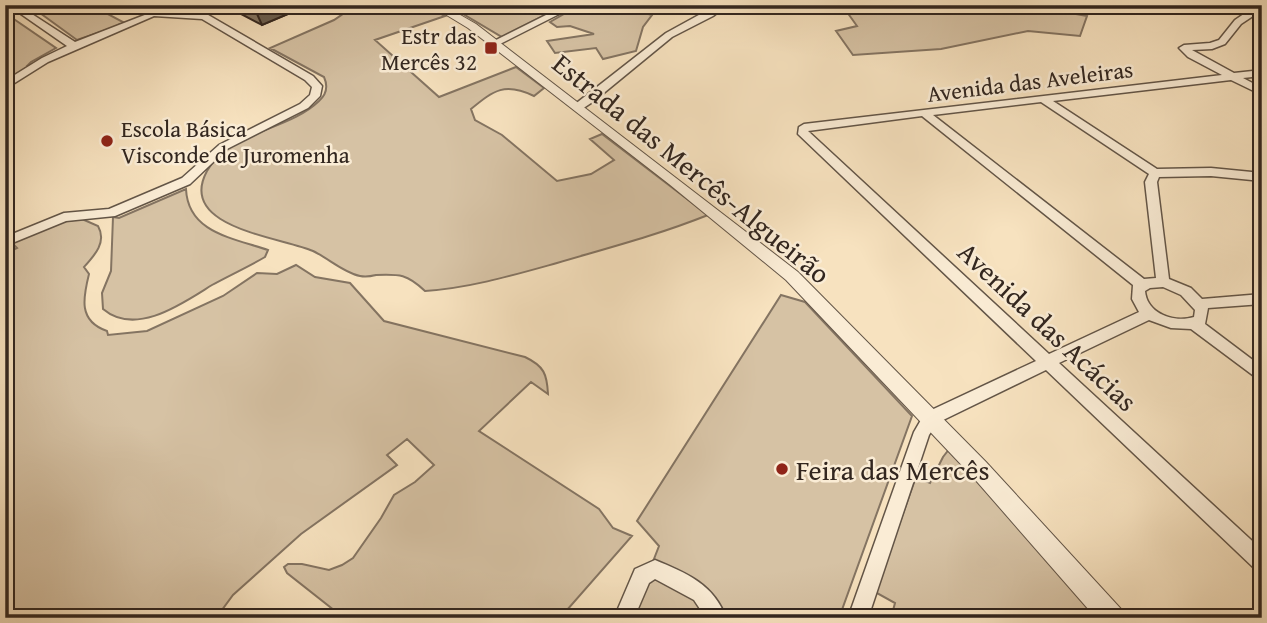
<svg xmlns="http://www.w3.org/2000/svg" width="1267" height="623" font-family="'Gentium Book Plus',serif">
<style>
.green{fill:#d6c2a4;stroke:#847462;stroke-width:2}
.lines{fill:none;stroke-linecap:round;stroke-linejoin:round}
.minor-casing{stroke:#635547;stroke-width:3}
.tertiary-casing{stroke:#635547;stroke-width:2}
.minor{fill:#faecd5;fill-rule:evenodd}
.tertiary{fill:#faecd5;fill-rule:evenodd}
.wall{fill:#837562;stroke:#32261f;stroke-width:2}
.shaded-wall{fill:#6a5f50;stroke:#32261f;stroke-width:2}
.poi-dot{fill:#8f2418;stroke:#faecd5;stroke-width:2.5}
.labels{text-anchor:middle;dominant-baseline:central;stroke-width:5;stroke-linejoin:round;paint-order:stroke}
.far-poi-label{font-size:23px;fill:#32261f;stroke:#faecd5;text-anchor:end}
.far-street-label{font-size:23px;fill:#32261f;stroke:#faecd5}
.street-label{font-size:28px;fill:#32261f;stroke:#faecd5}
.poi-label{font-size:28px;fill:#32261f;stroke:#faecd5;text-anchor:start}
</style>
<rect width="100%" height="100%" fill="#f7e2bf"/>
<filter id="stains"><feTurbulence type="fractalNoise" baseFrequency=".00286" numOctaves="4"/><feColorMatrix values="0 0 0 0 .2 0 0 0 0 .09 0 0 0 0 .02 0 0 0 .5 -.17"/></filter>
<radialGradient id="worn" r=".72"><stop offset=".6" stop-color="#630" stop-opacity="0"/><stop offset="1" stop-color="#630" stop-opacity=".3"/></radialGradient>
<path class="green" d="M29 5H91L123 22 115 27 77 40Z
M356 5H425L445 16 375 40 439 97 516 67 544 88 534 96C505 82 494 90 471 109L475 120 502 135 557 181 591 174 614 160 590 139 602 134 708 215C658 235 608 248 557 263 514 275 470 288 425 291 407 274 400 274 376 275 372 276 365 277 360 276 344 273 328 258 313 251 281 237 176 228 207 171 229 131 288 131 319 101 327 94 328 86 324 77L270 48 334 20Z
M448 5H565L502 37Z
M615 5 652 15 643 27 636 51 603 59 596 48 555 53 547 41 594 34 570 26 557 27 550 22 578 6Z
M842 5H1026L1087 16 1080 36 1028 31 941 49 853 55 836 31 857 26Z
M5 13 56 48 31 62 28 65H32L5 83Z
M186 189C188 233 233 238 268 250L265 257C248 267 230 275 212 285 183 303 136 337 103 309L102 293 111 271 113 217 119 218Z
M82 219 98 226C107 242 95 255 84 267L89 274C83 298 78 321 107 331L108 335 147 331 223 296 257 273 277 274 296 265 315 277 350 283 384 321 525 357C544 366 547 374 548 394L531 382 479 431 599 509 613 528 632 536 560 618H344L287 573 284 567 288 564H302L329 570 342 565 353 558 381 518 394 495 415 482 434 465 407 439 387 455 397 465 301 534 233 595 216 618H5V254L17 248 12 243 53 223Z
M781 295 805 302 912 416 839 618H631L659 546 637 521Z
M950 448 1097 618H891L895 603 875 592 916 477 930 483 943 457Z"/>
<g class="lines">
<defs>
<path id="minor" d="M8 5H18L75 42 155 11 193 14 180 5H191L313 76 322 86 320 96 308 108 227 149 190 184 115 216 66 221 5 246V237L64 213 109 209 182 178 219 145 300 104 310 95 312 87 305 80 202 19 154 16 48 62 5 89V81L42 58 67 46Z
M104 5 129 7 143 5 130 13Z
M566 5H577L498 45 490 43Z
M717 5H727L713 16 672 37 594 101 582 109H574V105L666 33Z
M1257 5H1262V10L1241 24 1225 44 1212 49 1192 50 1234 73 1262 70V76L1243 78 1262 88V95L1231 80 1053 101 1157 169 1211 168 1262 173V181L1211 176 1159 177 1157 182 1169 279 1191 288 1202 299 1262 294V304L1208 308 1205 324 1262 367V382L1191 329 1171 328 1149 320 1059 363 1262 550V572L1255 569 1046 370 937 423 929 435 868 618H848L914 432 925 413 1036 361 798 134 799 127 804 124 1222 75 1188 57 1179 48 1184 45 1210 43 1219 40 1235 20ZM1041 102 1149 174 1145 182 1156 278 1144 279 933 115ZM922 116 1133 285 1132 299 1139 312 1049 354 808 131ZM1163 287 1181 295 1195 310 1194 317C1174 323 1147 314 1145 291L1150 288Z
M655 560C686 573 714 584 726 618H706L694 600 655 579 649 583 634 618H614L635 569Z"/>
<path id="tertiary" d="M430 5H443L476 24 798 272 986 462 1121 609 1124 618H1096L972 476 786 280 669 184 468 28Z"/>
</defs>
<use href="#minor" class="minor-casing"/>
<use href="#tertiary" class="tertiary-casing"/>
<use href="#minor" class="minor"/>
<use href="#tertiary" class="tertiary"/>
</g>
<path class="wall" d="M224 5H309L262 25Z"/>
<path class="shaded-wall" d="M253 5H309L262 25Z"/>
<g class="poi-dot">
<rect x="484" y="41" width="14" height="14" rx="3.5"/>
<circle cx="107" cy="141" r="7"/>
<circle cx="782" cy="469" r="7"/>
</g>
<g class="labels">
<g class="far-poi-label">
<text x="477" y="35">Estr das<tspan x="477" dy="26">Mercês 32</tspan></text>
<text x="121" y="128" text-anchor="start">Escola Básica<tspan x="121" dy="26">Visconde de Juromenha</tspan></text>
</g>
<g class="far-street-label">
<text transform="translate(1030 81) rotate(-7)">Avenida das Aveleiras</text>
</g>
<g class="street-label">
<text transform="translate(692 168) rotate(39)">Estrada das Mercês-Algueirão</text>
<text transform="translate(1048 326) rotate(43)">Avenida das Acácias</text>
</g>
<g class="poi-label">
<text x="796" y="469">Feira das Mercês</text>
</g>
</g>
<rect width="1267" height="623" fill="none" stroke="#f7e2bf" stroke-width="28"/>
<rect x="7" y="7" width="1253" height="609" fill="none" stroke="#32261f" stroke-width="3.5"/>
<rect x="14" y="14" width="1239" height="595" fill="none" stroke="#32261f" stroke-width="2"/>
<rect width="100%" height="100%" filter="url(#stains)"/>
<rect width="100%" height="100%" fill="url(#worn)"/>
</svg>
